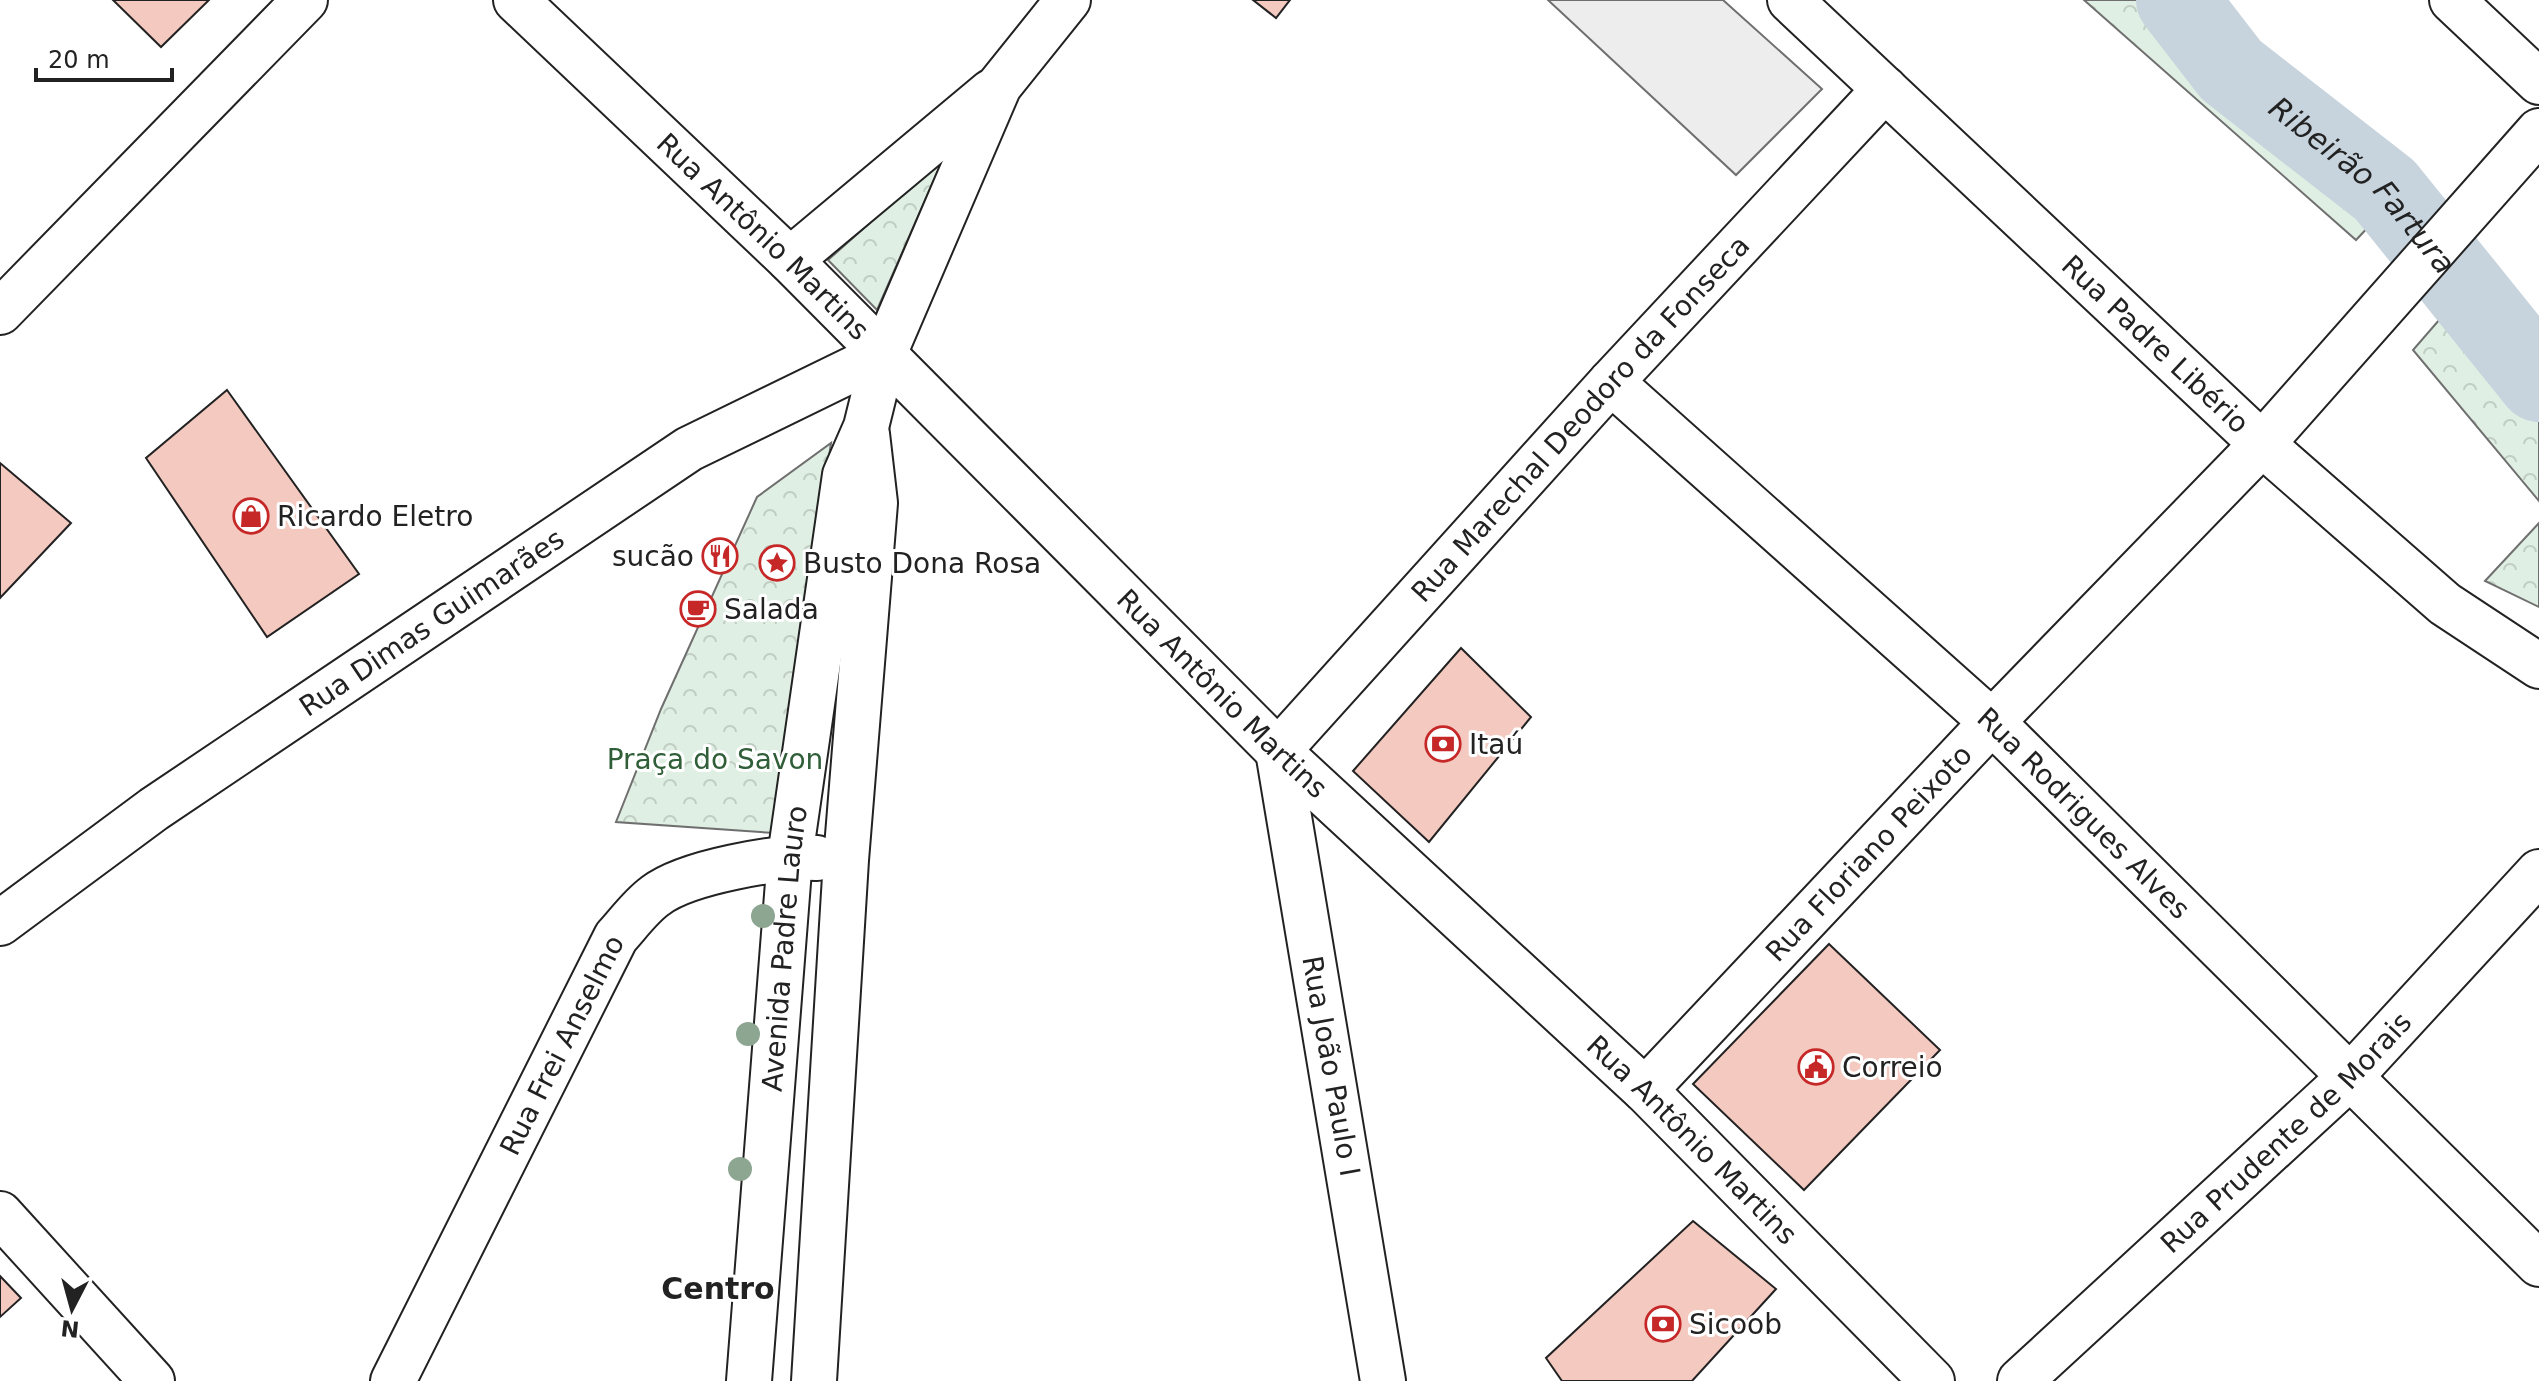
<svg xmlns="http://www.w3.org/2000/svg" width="2539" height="1381" font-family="'DejaVu Sans',sans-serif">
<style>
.forest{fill:url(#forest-crowns);stroke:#6f6f6f;stroke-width:2}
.parking{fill:#ededed;stroke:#6f6f6f;stroke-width:2}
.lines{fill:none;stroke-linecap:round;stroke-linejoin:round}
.river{stroke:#c7d3dd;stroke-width:82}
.building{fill:#f3c9c0;stroke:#222;stroke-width:2}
.minor-casing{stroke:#222;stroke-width:48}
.major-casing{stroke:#222;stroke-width:48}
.minor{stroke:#fff;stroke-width:44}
.major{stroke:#fff;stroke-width:44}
.tree{fill:#8da692}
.labels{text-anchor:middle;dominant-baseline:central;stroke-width:6;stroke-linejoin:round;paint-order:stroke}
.street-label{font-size:28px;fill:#222;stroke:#fff}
.poi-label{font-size:28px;fill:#222;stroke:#fff;text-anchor:start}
.park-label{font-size:28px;fill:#2f5e38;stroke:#fff}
.water-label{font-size:30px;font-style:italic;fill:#222;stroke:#fff}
.neighbourhood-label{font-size:30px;font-weight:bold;fill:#222;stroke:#fff}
</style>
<defs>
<pattern id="forest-crowns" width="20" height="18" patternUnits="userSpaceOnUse" patternTransform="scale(2)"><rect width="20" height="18" fill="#e0efe3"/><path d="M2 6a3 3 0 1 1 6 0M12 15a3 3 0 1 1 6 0" fill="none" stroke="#c0cdc2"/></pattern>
</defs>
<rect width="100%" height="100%" fill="#fff"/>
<path class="forest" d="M2084 0H2214L2250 40 2420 172 2356 240Z
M944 157 877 310 828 260Z
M2486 266 2539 346V501L2413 350Z
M831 443 774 833 616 822 661 709 757 497Z
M2539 523V607L2485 581Z"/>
<path class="parking" d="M1548 0H1723L1822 89 1736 175Z"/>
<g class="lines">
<path class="river" id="s1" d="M2177 0 2231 70 2385 190 2539 381"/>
</g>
<path class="building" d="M113 0H209L161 47Z
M1253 0H1290L1276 18Z
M227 390 359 574 267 637 146 458Z
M0 463 71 523 0 598Z
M1461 648 1531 717 1429 842 1353 771Z
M1829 944 1940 1050 1804 1190 1693 1084Z
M1693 1221 1776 1289 1692 1381H1562L1546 1358Z
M0 1276 21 1298 0 1317Z"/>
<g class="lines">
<defs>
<g id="minor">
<path id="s2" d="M516 0 790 260 1278 751 1645 1090 1932 1381"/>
<path id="s3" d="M1790 0 2262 444 2445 604 2539 666"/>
<path d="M2452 0 2539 82"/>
<path id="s4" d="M1611 382 1992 722 2539 1264"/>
<path id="s5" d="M1645 1090 1992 722 2262 444 2539 131"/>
<path d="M0 1214 152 1381"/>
<path id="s6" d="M393 1381 616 937C628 924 640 907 655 896 686 872 778 856 817 858"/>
<path id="s7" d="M749 1381 790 857 845 475 866 427 884 354"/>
<path d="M814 1381 846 860 875 503 867 434"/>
<path id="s8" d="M1383 1381 1278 751 1611 382 1885 89"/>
<path id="s9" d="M2020 1381 2349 1078 2539 872"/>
</g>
<g id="major">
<path d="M790 260 991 92"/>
<path d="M0 312 305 0"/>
<path id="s10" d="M0 923 154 809 689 449 884 354 999 86 1068 0"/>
</g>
</defs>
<use href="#minor" class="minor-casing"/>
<use href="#major" class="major-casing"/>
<use href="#minor" class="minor"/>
<use href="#major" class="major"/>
</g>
<g class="tree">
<circle cx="763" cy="916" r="12"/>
<circle cx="748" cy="1034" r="12"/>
<circle cx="740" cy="1169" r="12"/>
</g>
<defs>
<symbol id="shop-ring" viewBox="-11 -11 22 22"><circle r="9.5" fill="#fff" stroke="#c62828" stroke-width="1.5"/><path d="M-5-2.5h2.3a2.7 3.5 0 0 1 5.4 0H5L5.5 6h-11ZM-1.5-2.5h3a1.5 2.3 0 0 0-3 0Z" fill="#c62828"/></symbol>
<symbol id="restaurant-ring" viewBox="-11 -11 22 22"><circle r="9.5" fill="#fff" stroke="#c62828" stroke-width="1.5"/><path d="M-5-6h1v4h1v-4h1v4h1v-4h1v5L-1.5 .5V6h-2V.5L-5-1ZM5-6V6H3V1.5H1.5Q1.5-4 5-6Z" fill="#c62828"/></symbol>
<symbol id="sight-ring" viewBox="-11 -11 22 22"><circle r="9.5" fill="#fff" stroke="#c62828" stroke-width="1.5"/><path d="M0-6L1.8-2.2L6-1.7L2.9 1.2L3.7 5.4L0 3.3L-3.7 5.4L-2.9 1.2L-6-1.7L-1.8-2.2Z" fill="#c62828"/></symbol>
<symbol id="cafe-ring" viewBox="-11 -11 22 22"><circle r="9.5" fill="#fff" stroke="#c62828" stroke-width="1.5"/><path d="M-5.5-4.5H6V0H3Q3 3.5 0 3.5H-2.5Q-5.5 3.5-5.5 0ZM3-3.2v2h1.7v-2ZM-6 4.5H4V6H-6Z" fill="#c62828"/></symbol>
<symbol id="bank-ring" viewBox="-11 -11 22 22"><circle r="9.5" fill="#fff" stroke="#c62828" stroke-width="1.5"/><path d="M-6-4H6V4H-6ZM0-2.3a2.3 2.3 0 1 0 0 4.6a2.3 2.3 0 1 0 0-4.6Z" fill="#c62828"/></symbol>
<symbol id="civic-ring" viewBox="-11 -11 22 22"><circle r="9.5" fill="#fff" stroke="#c62828" stroke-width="1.5"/><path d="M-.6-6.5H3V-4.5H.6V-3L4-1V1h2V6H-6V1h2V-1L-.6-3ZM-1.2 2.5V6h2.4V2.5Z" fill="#c62828"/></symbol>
</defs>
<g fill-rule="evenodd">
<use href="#shop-ring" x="231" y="496" width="40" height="40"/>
<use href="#restaurant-ring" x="700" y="536" width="40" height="40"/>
<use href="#sight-ring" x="757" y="543" width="40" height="40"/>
<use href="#cafe-ring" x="678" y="589" width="40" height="40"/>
<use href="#bank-ring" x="1423" y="724" width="40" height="40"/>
<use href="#civic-ring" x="1796" y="1047" width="40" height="40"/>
<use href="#bank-ring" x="1643" y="1304" width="40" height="40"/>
</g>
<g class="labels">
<g class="street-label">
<text stroke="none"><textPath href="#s2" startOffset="342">Rua Antônio Martins</textPath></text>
<text stroke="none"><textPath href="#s3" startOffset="502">Rua Padre Libério</textPath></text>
<text stroke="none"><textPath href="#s8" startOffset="1088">Rua Marechal Deodoro da Fonseca</textPath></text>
<text stroke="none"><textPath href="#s10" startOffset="526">Rua Dimas Guimarães</textPath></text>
<text stroke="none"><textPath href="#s2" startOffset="990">Rua Antônio Martins</textPath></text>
<text stroke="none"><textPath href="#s4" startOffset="640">Rua Rodrigues Alves</textPath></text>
<text stroke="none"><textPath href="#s5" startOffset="326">Rua Floriano Peixoto</textPath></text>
<text stroke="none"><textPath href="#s7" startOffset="434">Avenida Padre Lauro</textPath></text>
<text stroke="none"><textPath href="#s6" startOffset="376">Rua Frei Anselmo</textPath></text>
<text transform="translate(1331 1066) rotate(80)">Rua João Paulo I</text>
<text stroke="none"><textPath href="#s9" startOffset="364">Rua Prudente de Morais</textPath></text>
<text stroke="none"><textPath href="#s2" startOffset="1638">Rua Antônio Martins</textPath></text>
</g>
<g class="poi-label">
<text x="277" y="516">Ricardo Eletro</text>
<text x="694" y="556" text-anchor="end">sucão</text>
<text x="803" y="563">Busto Dona Rosa</text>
<text x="724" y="609">Salada</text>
<text x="1469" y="744">Itaú</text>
<text x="1842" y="1067">Correio</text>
<text x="1689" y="1324">Sicoob</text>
</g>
<g class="park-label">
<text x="715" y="759">Praça do Savon</text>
</g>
<g class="water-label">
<text stroke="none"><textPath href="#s1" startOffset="264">Ribeirão Fartura</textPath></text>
</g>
<g class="neighbourhood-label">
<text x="718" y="1288">Centro</text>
</g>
</g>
<g transform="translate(72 1309) rotate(186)" stroke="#ffffff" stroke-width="6" paint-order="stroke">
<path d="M0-6L14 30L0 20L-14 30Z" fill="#222222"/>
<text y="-12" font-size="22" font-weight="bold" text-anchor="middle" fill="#222222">N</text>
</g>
<path d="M36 68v12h136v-12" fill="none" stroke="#222222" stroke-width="4"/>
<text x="48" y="68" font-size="24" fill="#222222" stroke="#ffffff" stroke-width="6" paint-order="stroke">20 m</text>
</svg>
